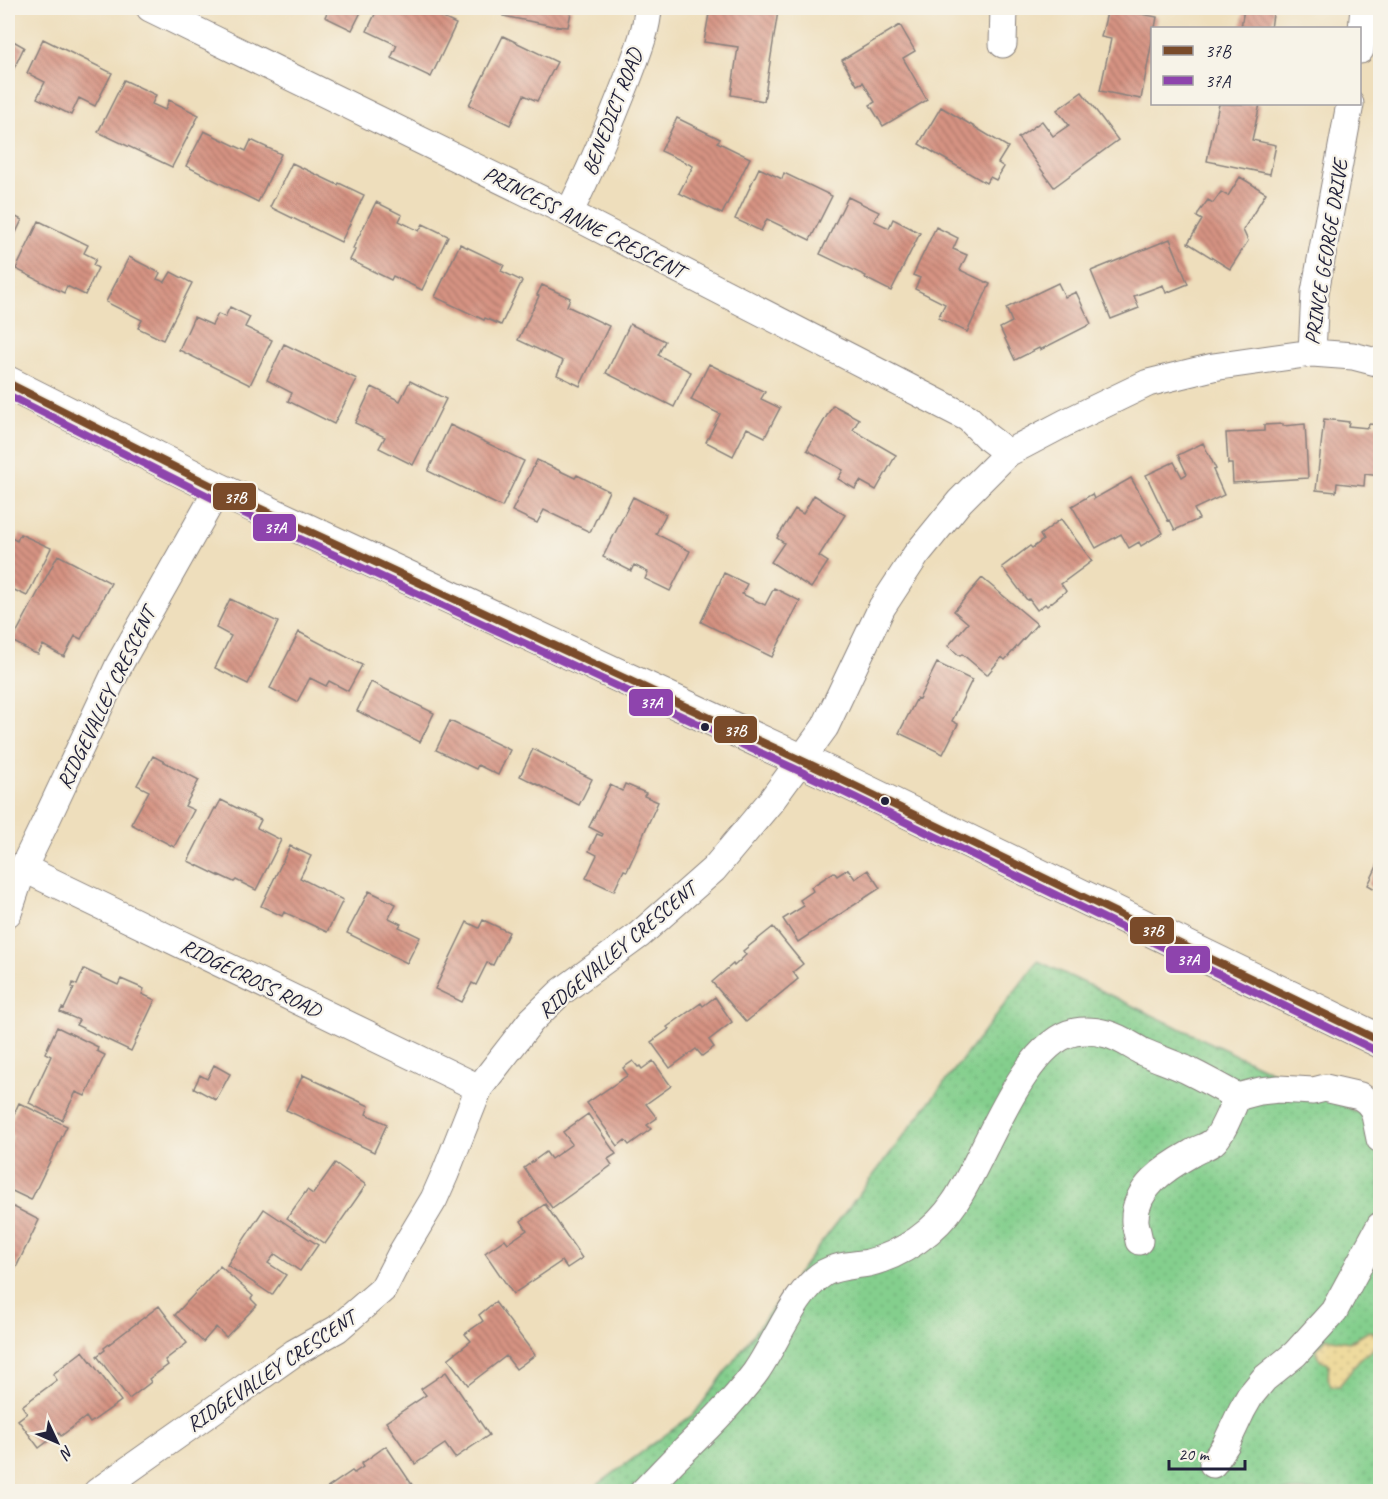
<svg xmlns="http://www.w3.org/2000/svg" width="1388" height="1499" font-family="Caveat,sans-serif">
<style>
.grass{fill:url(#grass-dots);stroke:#537864;stroke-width:1.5}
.sand{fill:url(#sand-dots);stroke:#887e6c;stroke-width:1.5}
.building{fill:url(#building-back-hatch)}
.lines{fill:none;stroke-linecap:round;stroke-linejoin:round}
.minor-casing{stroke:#88807c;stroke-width:29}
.major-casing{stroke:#88807c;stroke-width:35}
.minor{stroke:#fff;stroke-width:27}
.major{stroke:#fff;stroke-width:33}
.bus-1-casing{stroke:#f7f3e8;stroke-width:12}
.bus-2-casing{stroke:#f7f3e8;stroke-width:12}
.bus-1{stroke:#7a4b2a;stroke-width:8}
.bus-2{stroke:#8e44ad;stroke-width:8}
.bus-dot{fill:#22223b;stroke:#f7f3e8;stroke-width:2}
.labels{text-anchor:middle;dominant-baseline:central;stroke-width:4.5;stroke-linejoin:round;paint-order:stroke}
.street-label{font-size:21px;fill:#22223b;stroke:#f7f3e8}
.line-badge{stroke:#f7f3e8;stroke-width:2}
.badge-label{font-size:16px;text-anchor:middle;font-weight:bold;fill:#fff}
</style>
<defs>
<pattern id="grass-dots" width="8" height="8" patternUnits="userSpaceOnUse" patternTransform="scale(1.5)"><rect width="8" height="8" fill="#84cf8d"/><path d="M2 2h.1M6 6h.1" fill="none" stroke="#72b17b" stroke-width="1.8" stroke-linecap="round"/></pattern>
<pattern id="sand-dots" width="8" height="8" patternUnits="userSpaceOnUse" patternTransform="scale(1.5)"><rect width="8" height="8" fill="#eeda9e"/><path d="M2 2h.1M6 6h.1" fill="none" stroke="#ccbb89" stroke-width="1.8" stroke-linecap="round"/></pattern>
<pattern id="building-back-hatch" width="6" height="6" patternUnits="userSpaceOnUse" patternTransform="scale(1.5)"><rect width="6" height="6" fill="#d69382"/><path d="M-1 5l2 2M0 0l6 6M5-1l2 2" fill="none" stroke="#ad786c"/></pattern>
</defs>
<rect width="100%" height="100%" fill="#f7f3e8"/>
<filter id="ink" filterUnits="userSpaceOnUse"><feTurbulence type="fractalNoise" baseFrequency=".0167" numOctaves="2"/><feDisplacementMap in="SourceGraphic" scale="12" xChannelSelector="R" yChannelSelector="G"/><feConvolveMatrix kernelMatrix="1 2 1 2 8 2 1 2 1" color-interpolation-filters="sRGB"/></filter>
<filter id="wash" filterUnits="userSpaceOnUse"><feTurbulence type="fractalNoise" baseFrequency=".008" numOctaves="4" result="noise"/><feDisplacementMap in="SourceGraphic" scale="24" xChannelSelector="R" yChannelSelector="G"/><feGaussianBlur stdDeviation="1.35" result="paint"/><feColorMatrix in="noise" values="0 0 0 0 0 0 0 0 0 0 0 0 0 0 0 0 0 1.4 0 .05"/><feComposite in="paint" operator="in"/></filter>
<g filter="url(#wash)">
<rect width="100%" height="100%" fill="#eedebc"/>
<path class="grass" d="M1038 961 1380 1123V1491L588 1492 695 1413 806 1263Z"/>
<path class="sand" d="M1369 1331 1376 1334 1378 1339 1376 1347 1362 1357 1339 1386H1331L1328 1378 1329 1364 1327 1362 1321 1361C1317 1357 1316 1354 1317 1349L1327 1338 1349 1342 1356 1339Z"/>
<g id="blocks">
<path class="building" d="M329 8H363L352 30 325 17Z
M378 8H422L456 24 431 77 391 58 397 45 367 31Z
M505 8H572L568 27 553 26 503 16Z
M710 8H754L778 11 764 101 731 95 738 47 704 42Z
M1244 8H1274L1271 28H1241Z
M1108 9 1116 11V9L1157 17 1155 28H1152V41L1141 99 1100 91 1111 39 1101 37Z
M900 25 915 51 903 58 927 100 883 126 870 105 875 102 863 82 857 85 842 60Z
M503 36 557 62 537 101 524 95 510 125 469 105Z
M8 38 24 47 8 81Z
M43 39 112 73 95 106 79 98 71 115 37 98 45 82 27 73Z
M124 80 156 95 152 104 165 110 169 100 199 115 172 167 98 132Z
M1082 92 1118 140 1054 187 1018 138 1042 121 1053 136 1069 125 1057 110Z
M1219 104H1260L1252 140 1276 145 1270 174 1207 161Z
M941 107 1008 147 998 163 1004 167 996 180 990 177 986 183 919 144Z
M677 118 720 139 717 142 750 158 722 214 679 193 693 166 661 151Z
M204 131 246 151 251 140 281 154 258 202 186 166Z
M292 163 338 185 339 183 364 195 341 242 270 207Z
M759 168 782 179 784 173 832 196 810 240 767 219 761 231 735 219Z
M1240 177 1266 193 1243 230 1248 241 1230 269 1188 243 1202 220 1197 217 1199 212 1208 200 1213 203 1221 192 1228 196Z
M848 197 879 212 874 221 889 228 893 219 920 233 891 291 865 278 866 276 820 254Z
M376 202 402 215 399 221 419 231 423 224 448 236 422 290 393 276 391 280 350 260 355 250 353 248Z
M8 213 22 220 8 249Z
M39 221 88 245 84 253 96 259 93 265 98 268 85 295 67 286 64 293 16 269Z
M936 227 958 238 953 249 967 255 960 270 990 284 967 332 938 318 945 304 915 289 920 278 913 275Z
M1170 239 1188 284 1166 293 1163 285 1134 296 1139 308 1111 319 1091 271Z
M460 244 504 265 501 271 522 281 501 325 485 318 484 320 435 297Z
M129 257 160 273 157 279 165 282 171 272 192 283 163 340 138 328 142 320 106 302Z
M1058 283 1065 297 1076 292 1091 324 1040 350 1039 348 1015 360 1000 328 1012 322 1006 308Z
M542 285 570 298 567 306 609 326 580 386 557 375 563 361 518 340 539 296 537 295Z
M230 307 250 317 245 327 272 340 250 385 179 350 194 317 212 325 218 314 225 317Z
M630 324 665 341 658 355 691 372 674 407 606 373Z
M284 344 357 379 334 424 288 401 292 393 267 380Z
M709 364 765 392 761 399 780 408 765 437 747 428 733 456 706 442 720 414 691 400Z
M410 381 446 399 413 465 379 448 385 437 355 423 372 387 400 401Z
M833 405 859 419 853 430 896 455 876 490 860 481 855 489 838 479 843 470 807 450Z
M1324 419 1349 422 1348 426 1368 428 1369 424 1380 425V476L1365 474 1364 486 1337 483 1336 492 1316 490Z
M1283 424V426L1305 424 1308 478 1233 483 1232 464H1228L1226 433 1264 431V425Z
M450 425 524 461 502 507 428 471Z
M1203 443 1216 469 1213 470 1224 495 1194 509 1199 519 1175 530 1170 520 1168 521 1146 475 1174 462 1182 477 1187 474 1178 455Z
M537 460 575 478 577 475 609 491 590 532 544 510 537 523 512 511Z
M1131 478 1163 533 1141 546 1139 542 1129 548 1121 534 1096 548 1072 506 1092 494 1094 499Z
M814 495 845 515 819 556 828 562 811 588 771 562 784 543 777 538 795 509 803 514Z
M633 497 666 514 656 534 690 551 670 591 645 579 648 572 634 565 631 571 603 557Z
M1061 519 1092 561 1061 584 1066 591 1047 606 1045 604 1037 610 1029 599 1027 600 1002 567 1030 546 1032 548 1043 540 1040 535Z
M20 534 51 548 27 596 10 588 8 593V536L17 541Z
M58 555 111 583 81 639 75 636 64 657 43 645 38 654 32 652 12 641Z
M724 573 747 584 742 594 765 605 774 588 800 601 772 657 701 622Z
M982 578 1037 624 1005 660 1002 657 987 675 962 654 960 656 948 646 968 623 954 611Z
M230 599 278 622 248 684 215 668 231 636 216 628Z
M299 632 362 665 348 691 329 681 326 686 310 678 297 702 270 688Z
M937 663 972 680 952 721 958 724 943 754 899 733 917 698 919 699Z
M371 682 434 713 420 742 357 711Z
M450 721 510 750 498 775 478 765 476 769 436 750Z
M533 749 592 779 579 805 520 776Z
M153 756 199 780 185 806 194 810 174 847 131 824 149 791 137 785Z
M625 784 646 793 644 796 658 802 627 871 624 870 614 891 586 878 597 855 589 851 597 834 602 836 603 834 589 827 610 785 622 791Z
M221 800 261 820 257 828 281 840 256 890 236 880 234 882 219 875V876L188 861 215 808 216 809Z
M290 846 311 856 300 878 343 900 327 932 284 912 282 916 261 906Z
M1380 860V892L1368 885Z
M848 869 855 879 868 870 880 888 798 942 783 919 804 906 800 900 813 891 811 887 834 872 837 876Z
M369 891 396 904 389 918 401 924 399 927 420 937 407 963 347 933Z
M483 920 509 932 493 965 487 963 476 985 472 983 462 1002 435 989 467 922 479 928Z
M773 927 803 964 793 972 798 979 746 1022 712 982 733 964 734 966 746 955 743 951Z
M84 969 118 985 121 979 144 989 142 994 155 1000 131 1051 76 1025 79 1020 60 1012 62 1008 64 1009 74 988 72 987 73 983 77 985Z
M715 997 732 1022 709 1040 714 1047 702 1056 696 1049 670 1068 651 1042 669 1029 667 1027 701 1003 703 1006Z
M57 1027 98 1047 97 1051 105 1055 85 1096 76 1092 62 1120 29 1103 51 1056 45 1053Z
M633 1061 638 1067 640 1066 642 1069 653 1061 671 1086 646 1104 657 1118 647 1125 651 1129 629 1145 625 1140 618 1146 587 1103 628 1075 623 1068Z
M214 1065 230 1074 216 1100 194 1088 200 1075 207 1079Z
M303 1075 369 1106 366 1114 387 1124 374 1152 286 1110Z
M19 1103 67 1126 31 1200 8 1189V1147L13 1136 8 1134V1127Z
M588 1114 616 1154 608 1159 612 1165 552 1208 524 1168 546 1152 551 1159 572 1144 563 1132Z
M335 1163 366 1185 325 1244 287 1218 307 1190 313 1194Z
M8 1204 39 1220 8 1284Z
M545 1204 582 1258 567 1268 562 1261 513 1294 485 1253 505 1239 508 1243 527 1230 521 1221Z
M264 1209 318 1245 300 1271 275 1254 268 1263 286 1275 272 1295 227 1265Z
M220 1266 253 1296 251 1299 257 1305 226 1337 216 1327 203 1342 175 1315Z
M495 1302 535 1355 516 1369 506 1356 468 1385 448 1359 471 1341 465 1334 483 1321 479 1315Z
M159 1306 187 1343 165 1360 168 1365 149 1379 151 1382 129 1399 97 1356 105 1350 104 1348Z
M83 1351 121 1401 90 1423 86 1417 61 1436 59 1433 39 1448 18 1420 27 1413 22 1406 57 1380 53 1374Z
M446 1372 489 1435 455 1458 445 1444 415 1464 386 1422 426 1395 421 1389Z
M386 1446 417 1492H328L326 1489 352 1471 354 1473 363 1467 361 1464Z"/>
</g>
</g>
<g filter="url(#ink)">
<use href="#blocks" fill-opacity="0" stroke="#88807c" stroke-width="1.5"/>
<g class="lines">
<defs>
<path id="minor" d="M150 8 569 213 968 418 987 437 1008 453
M1003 44 1004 8
M1360 50 1364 8
M569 213C591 169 610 124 628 78 636 56 647 31 648 8
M1312 353 1315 292 1350 104
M23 868 479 1088
M8 913 23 868 44 825 120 663 218 489
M1139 1241C1138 1235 1136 1228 1135 1222 1133 1188 1167 1167 1192 1153 1198 1149 1207 1147 1213 1142 1222 1135 1232 1108 1237 1097L1260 1091 1279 1089 1313 1091 1325 1088 1360 1096 1368 1102 1374 1110 1380 1139
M1213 1464 1226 1444 1242 1410 1250 1396 1264 1379 1295 1354 1334 1311 1380 1226
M97 1492 294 1353 337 1329 383 1289 401 1254 434 1199 445 1174 479 1088 531 1021 561 992 639 935 714 869 771 801 825 727 882 607 916 555 960 501 1008 453 1065 423 1148 383 1213 367 1312 353 1353 356 1380 363
M643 1492C654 1481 664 1470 675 1459 703 1432 731 1405 755 1373 776 1344 794 1292 824 1273 838 1265 853 1266 868 1263 902 1255 936 1231 955 1202 984 1160 1022 1042 1075 1032 1086 1030 1096 1031 1107 1034 1119 1037 1132 1046 1143 1052 1157 1058 1171 1063 1185 1069 1203 1078 1220 1087 1237 1097"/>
<path id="major" d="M8 383 218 489 826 772 1380 1041"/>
</defs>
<use href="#minor" class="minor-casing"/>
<use href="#major" class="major-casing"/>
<use href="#minor" class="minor"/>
<use href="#major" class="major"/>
<defs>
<path id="bus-1" d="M8 383 218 489 826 772 1380 1041"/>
<path id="bus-2" d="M8 395 214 499 821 781 1375 1050"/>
</defs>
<use href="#bus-1" class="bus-1-casing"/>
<use href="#bus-2" class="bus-2-casing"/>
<use href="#bus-1" class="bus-1"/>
<use href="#bus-2" class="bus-2"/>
</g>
</g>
<g class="bus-dot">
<circle cx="705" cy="727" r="5"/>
<circle cx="885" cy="801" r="5"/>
</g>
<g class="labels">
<g class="street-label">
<text transform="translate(612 112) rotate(-69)">BENEDICT ROAD</text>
<text transform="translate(584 222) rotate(27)">PRINCESS ANNE CRESCENT</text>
<text transform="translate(1326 252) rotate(-81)">PRINCE GEORGE DRIVE</text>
<text transform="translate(106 698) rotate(-64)">RIDGEVALLEY CRESCENT</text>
<text transform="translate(617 950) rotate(-40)">RIDGEVALLEY CRESCENT</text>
<text transform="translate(251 978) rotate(26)">RIDGECROSS ROAD</text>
<text transform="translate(271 1371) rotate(-34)">RIDGEVALLEY CRESCENT</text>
</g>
</g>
<g class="line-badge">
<rect x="212" y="482" width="45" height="29" rx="6" fill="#7a4b2a"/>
<rect x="252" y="513" width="45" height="29" rx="6" fill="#8e44ad"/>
<rect x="628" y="688" width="46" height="29" rx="6" fill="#8e44ad"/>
<rect x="713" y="715" width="45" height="29" rx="6" fill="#7a4b2a"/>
<rect x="1129" y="916" width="46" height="29" rx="6" fill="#7a4b2a"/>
<rect x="1165" y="945" width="46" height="29" rx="6" fill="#8e44ad"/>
</g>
<g class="badge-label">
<text x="235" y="503">37B</text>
<text x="275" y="533">37A</text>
<text x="651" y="708">37A</text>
<text x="735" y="736">37B</text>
<text x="1152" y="936">37B</text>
<text x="1188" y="965">37A</text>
</g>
<rect width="1388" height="1499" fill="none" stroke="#f7f3e8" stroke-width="30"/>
<rect x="1151" y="27" width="210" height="78" fill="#f7f3e8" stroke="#a29fa3" stroke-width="1.5"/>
<rect x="1163" y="46" width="30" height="9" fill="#7a4b2a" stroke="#a29fa3" stroke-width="1.5"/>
<text x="1205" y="57" font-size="18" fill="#22223b">37B</text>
<rect x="1163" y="76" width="30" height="9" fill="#8e44ad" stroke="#a29fa3" stroke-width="1.5"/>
<text x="1205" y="87" font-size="18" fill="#22223b">37A</text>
<g transform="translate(57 1442) rotate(134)" stroke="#f7f3e8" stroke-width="4.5" paint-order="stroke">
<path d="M0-4.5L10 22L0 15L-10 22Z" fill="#22223b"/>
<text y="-9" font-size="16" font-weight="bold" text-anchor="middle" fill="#22223b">N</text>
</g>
<path d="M1169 1460v9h76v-9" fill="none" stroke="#22223b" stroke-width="3"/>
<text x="1178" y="1460" font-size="18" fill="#22223b" stroke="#f7f3e8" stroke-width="4.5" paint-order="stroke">20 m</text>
</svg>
